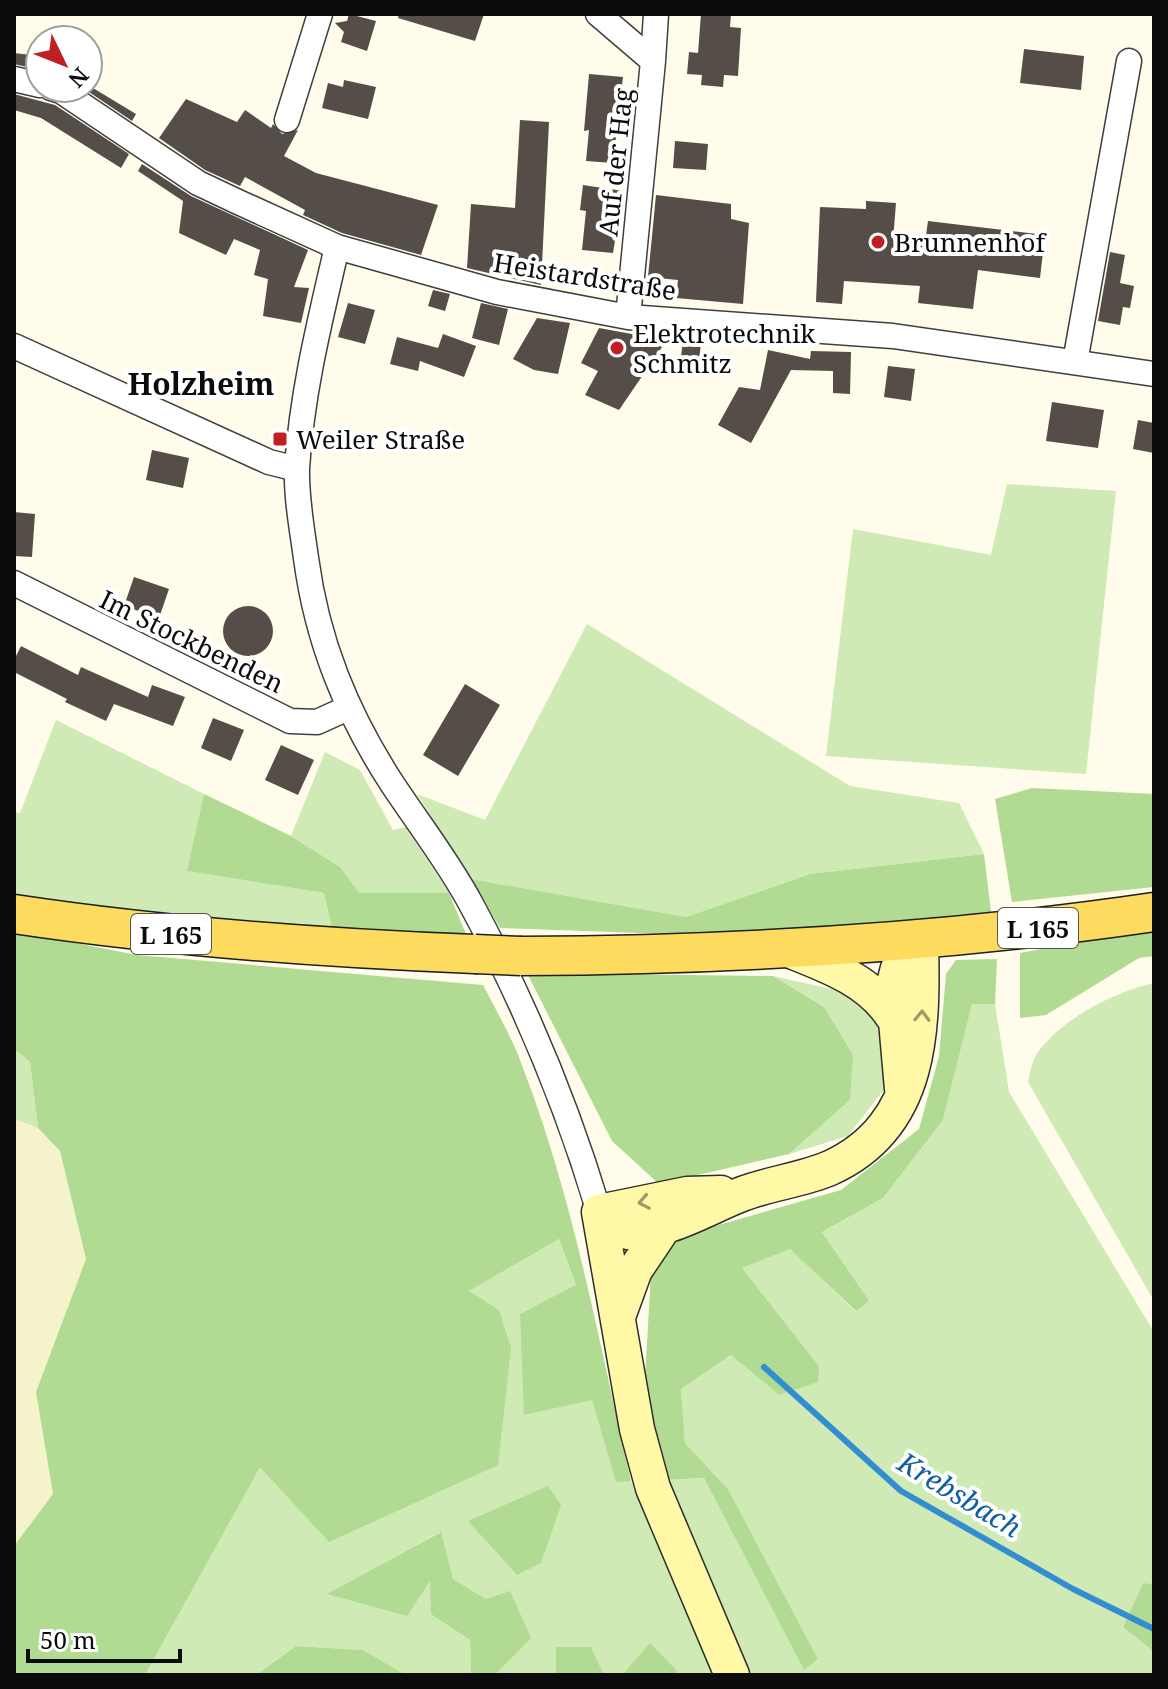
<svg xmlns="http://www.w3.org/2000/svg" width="1168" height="1689" font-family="'Noto Serif',serif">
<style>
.farmland{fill:#f5f3cb}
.green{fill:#cfeab4}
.forest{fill:#b1db93}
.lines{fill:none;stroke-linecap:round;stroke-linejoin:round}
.stream{stroke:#338dd1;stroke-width:6}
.building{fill:#554e48}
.minor-casing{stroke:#3f3f3f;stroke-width:27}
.secondary-casing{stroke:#2e2e2e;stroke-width:37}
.primary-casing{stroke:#1d1d1d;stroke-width:41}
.minor{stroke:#fff;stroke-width:24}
.secondary{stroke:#fff8a6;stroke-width:34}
.primary{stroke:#fddb5e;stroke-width:38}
.primary-bridge-casing{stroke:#1d1d1d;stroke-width:41;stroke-linecap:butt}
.primary-bridge{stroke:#fddb5e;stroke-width:38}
.oneway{stroke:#9e9a68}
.poi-dot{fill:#c02023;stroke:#fff;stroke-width:3}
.labels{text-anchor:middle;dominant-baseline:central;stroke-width:8;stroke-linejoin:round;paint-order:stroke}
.shield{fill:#fff;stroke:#555;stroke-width:2}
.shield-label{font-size:24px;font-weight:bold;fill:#0c0c0c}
.street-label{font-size:26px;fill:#0c0c0c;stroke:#fff}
.poi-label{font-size:26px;fill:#0c0c0c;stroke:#fff;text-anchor:start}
.water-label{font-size:28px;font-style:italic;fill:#125ea1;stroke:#fff}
.quarter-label{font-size:30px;font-weight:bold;fill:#0c0c0c;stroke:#fff}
</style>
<rect width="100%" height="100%" fill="#fffceb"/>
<path class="farmland" d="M14 1119 38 1128 60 1151 86 1259 36 1392 53 1494 14 1546Z"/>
<path class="green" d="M1007 484 1116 491 1086 774 826 756 853 529 991 555Z
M587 624 850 786 959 803 984 854 810 874 686 917 471 879 417 794 485 820Z
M56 720 204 794 188 871 324 893 333 933 103 911 14 896V812L20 813Z
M325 752 360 770 393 830 406 827 449 893H358L340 867 291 836Z
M773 976 849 993 886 1026 885 1088 848 1136 789 1154 850 1100 824 1007Z
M1154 983V1301L1028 1082C1030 1073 1032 1060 1038 1052 1063 1018 1114 992 1154 983Z
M972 1003 995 1004 1009 1092 1154 1332V1584L1143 1583 1123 1627 1154 1652V1675H743L663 1480 704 1478 804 1669 818 1659 728 1489 685 1443 681 1389 731 1355 779 1395 819 1366 742 1268 790 1248 855 1311 868 1301 822 1232 883 1198 943 1120Z
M14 1049 30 1062 38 1128 14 1119Z
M559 1239 576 1285 524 1415 592 1399 616 1481H631L715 1675H679L650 1644 622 1675H604L591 1647H556V1675H495L531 1637 486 1599 453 1579 440 1532 328 1594 430 1579 432 1614 470 1640 471 1675H406L363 1650 296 1646 256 1675H145L260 1466 468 1291Z"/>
<path class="forest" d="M1032 788 1154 794V887L1012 902 995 799Z
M204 794 291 836 340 867 359 893H449L468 939 333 933 324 893 187 871Z
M984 854 991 912 724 936 500 928 471 879 686 917 810 874Z
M1154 928V956L1139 958 1046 1015 1020 1018V953Z
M14 931 137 955 483 985C497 1012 513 1039 523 1068 574 1200 599 1343 631 1481L616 1482 592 1400 524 1415 520 1314 576 1285 559 1239 469 1291 499 1310 511 1348 498 1465 329 1542 260 1467 145 1675H14V1546L53 1494 36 1392 86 1259 60 1151 38 1128 30 1062 14 1049Z
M997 959 995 1004H972L943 1120 883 1198 822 1232 869 1301 856 1311 790 1249 742 1268 819 1366 818 1382 779 1395 731 1355 681 1389 685 1443 728 1489 818 1659 804 1670 704 1478 663 1480 645 1379 651 1272 680 1236 841 1190 919 1129 939 1056 946 974 956 960Z
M527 973 773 976 824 1007 853 1055 850 1100 789 1154 659 1184 612 1141Z
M548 1486 561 1505 541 1563 517 1575 468 1521Z
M441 1532 453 1579 486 1599 510 1591 531 1638 495 1675H471L470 1640 431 1614 430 1581 407 1616 327 1594Z
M1143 1583 1154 1584V1652L1123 1627Z
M650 1643 676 1670 679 1675H622Z
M296 1646 363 1650 406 1675H256Z
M556 1647H591L604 1675H556Z"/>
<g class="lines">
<path class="stream" d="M764 1367 901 1491 1073 1589 1154 1629"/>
</g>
<path class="building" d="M349 14 376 21 367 51 341 42 344 32 335 23 347 21Z
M399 14H484L475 41 398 18Z
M701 14H731L730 27 741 28 738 76 724 75 723 87 701 85 702 75 687 74 689 52 698 53Z
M1024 49 1084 56 1081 90 1020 83Z
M14 53 40 56V70L14 64Z
M589 74 623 77 613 163 586 161 589 130 584 131Z
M344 80 376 87 368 119 322 108 328 83 343 87Z
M83 88H93L136 114 132 121Z
M14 94 55 105 129 154 121 168 41 118 14 110Z
M186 99 237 122 245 110 271 128 273 124 282 134 298 130 284 156 316 173 438 205 421 255 342 233 303 215 305 210 245 177 240 186 205 170 159 138Z
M520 120 549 122 541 285 467 268 471 204 515 208Z
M675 141 708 144 706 170 673 168Z
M142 164 191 196 308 250 294 287 309 288 301 323 263 316 268 279 254 275 260 250 234 239 226 255 179 233 183 201 138 171Z
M583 185 623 191 613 253 582 250 586 211 580 210Z
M656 195 731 204V219L749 223 743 304 676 298 678 280 648 277Z
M866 201 896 203 893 241 925 243 928 221 1045 235 1040 278 978 270 973 309 918 303 920 286 844 281 842 304 816 302 820 207 866 209Z
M1110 252 1125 255 1120 283 1134 286 1130 308 1123 307 1120 325 1098 321Z
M433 290 450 294 445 311 428 306Z
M348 303 375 310 365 344 338 337Z
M481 303 508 309 499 345 472 338Z
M537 318 570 323 558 374 534 370 513 359Z
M599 328 648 337 662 347 619 410 585 395 598 371 581 363Z
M443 334 476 346 464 377 420 361 418 371 390 364 397 337 438 348Z
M683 341 701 344 698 367 680 364Z
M768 350 810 359 811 351 851 352 850 394 833 393V371L791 370 751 443 718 425 739 387 760 390Z
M888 366 915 369 911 401 884 397Z
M1052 402 1104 410 1098 448 1046 441Z
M1138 420 1154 423V453L1133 449Z
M152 450 189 458 183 488 146 480Z
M14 512 35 514 32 557 14 556Z
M134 577 169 589 159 618 124 606Z
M223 631a25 25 0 1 1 50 0a25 25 0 1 1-50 0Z
M21 646 78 675 81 667 148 697 152 685 185 697 173 726 114 704 106 721 65 702 67 699 14 672V660Z
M465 684 500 705 458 776 423 755Z
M213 718 244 730 231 761 201 748Z
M281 745 314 760 298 795 265 780Z"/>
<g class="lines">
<defs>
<path id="minor" d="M598 14 653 61 628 317
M653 61 656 14
M14 79 40 85
M51 88 61 91 198 183 236 201 337 247 497 292 628 317 893 336 1154 374
M287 120 320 14
M337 247C320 320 302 392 297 468 296 497 302 529 306 558 317 641 346 712 391 782 418 823 448 861 471 904 524 1002 567 1105 599 1212
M14 346 269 462 297 469
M1075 362 1129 61
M14 583 290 721 317 722 348 708"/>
<path id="secondary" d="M791 951C829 966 870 981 893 1017
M902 1089 893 987 898 968 921 940
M599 1212 627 1232C667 1233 706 1208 742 1194 771 1183 802 1180 830 1168 924 1125 923 1027 921 940
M599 1212 637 1429 653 1488 732 1675
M599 1212 687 1194 721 1193
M619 1314 635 1270 666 1224"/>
<path id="primary" d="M14 914C167 937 321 948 475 954
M521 956C733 955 943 943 1154 912"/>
</defs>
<use href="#minor" class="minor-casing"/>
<use href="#secondary" class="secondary-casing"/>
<use href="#primary" class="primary-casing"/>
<use href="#minor" class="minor"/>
<use href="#secondary" class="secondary"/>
<use href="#primary" class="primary"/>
<defs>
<path id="primary-bridge" d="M475 954 521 956"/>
</defs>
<use href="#primary-bridge" class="primary-bridge-casing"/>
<use href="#primary-bridge" class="primary-bridge"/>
</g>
<defs><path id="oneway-chevron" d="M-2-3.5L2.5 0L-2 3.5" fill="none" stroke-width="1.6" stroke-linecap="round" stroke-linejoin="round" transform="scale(2)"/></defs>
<g class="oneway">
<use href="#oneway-chevron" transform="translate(922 1016) rotate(-88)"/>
<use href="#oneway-chevron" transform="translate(644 1202) rotate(169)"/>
</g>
<g class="poi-dot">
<circle cx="878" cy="242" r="8"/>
<circle cx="617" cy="348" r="8"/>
<rect x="272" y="431" width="16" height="16" rx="4"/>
</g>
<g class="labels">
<g class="shield">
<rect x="998" y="908" width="80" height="40" rx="6"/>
<rect x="131" y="914" width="80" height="40" rx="6"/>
</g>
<g class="shield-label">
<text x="1038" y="928">L 165</text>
<text x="171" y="934">L 165</text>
</g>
<g class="street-label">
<text transform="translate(615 162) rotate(-84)">Auf der Hag</text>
<text transform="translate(585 276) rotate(9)">Heistardstraße</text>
<text transform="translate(192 641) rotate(26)">Im Stockbenden</text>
</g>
<g class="poi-label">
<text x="894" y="242">Brunnenhof</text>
<text x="633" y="333">Elektrotechnik<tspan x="633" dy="30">Schmitz</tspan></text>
<text x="296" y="439">Weiler Straße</text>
</g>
<g class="water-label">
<text transform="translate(960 1494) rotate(31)">Krebsbach</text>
</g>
<g class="quarter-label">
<text x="201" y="383">Holzheim</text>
</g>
</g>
<rect width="1168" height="1689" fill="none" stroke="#0c0c0c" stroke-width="32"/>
<g transform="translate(64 64) rotate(133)"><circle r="38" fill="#ffffff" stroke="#9e9e9e" stroke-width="2"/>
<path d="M0-6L14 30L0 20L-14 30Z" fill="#c02023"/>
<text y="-12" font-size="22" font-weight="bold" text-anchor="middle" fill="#0c0c0c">N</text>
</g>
<path d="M28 1649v12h152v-12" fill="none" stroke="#0c0c0c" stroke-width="4"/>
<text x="40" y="1649" font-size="24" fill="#0c0c0c" stroke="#ffffff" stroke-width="6" paint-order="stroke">50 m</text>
</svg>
